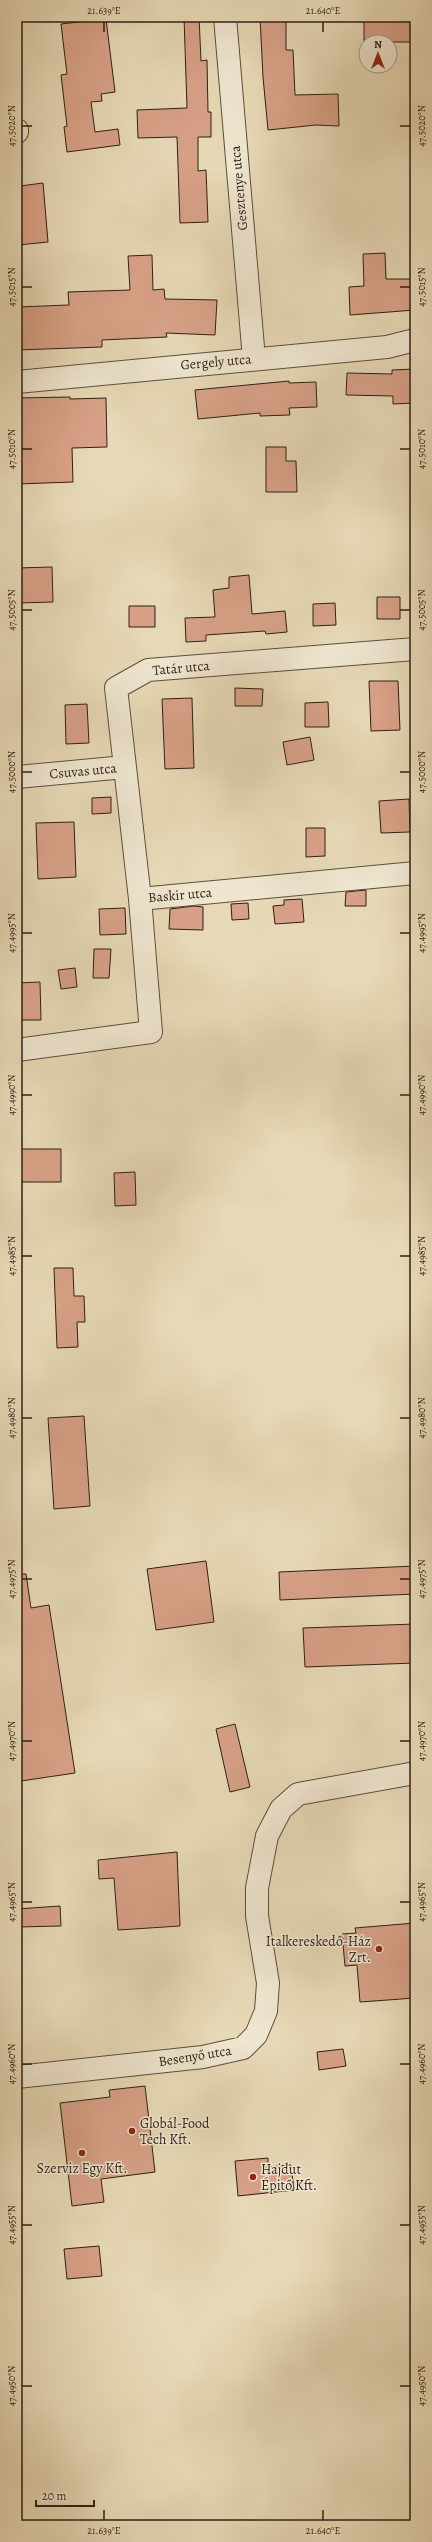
<svg xmlns="http://www.w3.org/2000/svg" width="432" height="2542" font-family="Alegreya,serif">
<style>
.building{fill:#d8a187;stroke:#2e1f17}
.lines{fill:none;stroke-linecap:round;stroke-linejoin:round}
.minor-casing{stroke:#5c4e3f;stroke-width:24}
.minor{stroke:#efe6d0;stroke-width:22}
.ticks{fill:none;stroke:#2e1f17;stroke-width:1.5}
.poi-dot{fill:#8f2418;stroke:#efe6d0;stroke-width:1.5}
.labels{text-anchor:middle;dominant-baseline:central;stroke-width:3;stroke-linejoin:round;paint-order:stroke}
.street-label{font-size:14px;fill:#2e1f17;stroke:#efe6d0}
.poi-label{font-size:14px;fill:#2e1f17;stroke:#efe6d0;text-anchor:start}
.neatline{fill:none;stroke:#2e1f17;stroke-width:1.5}
.ticks-label{font-size:10px;text-anchor:middle;fill:#2e1f17}
</style>
<rect width="100%" height="100%" fill="#e7d9b6"/>
<filter id="stains"><feTurbulence type="fractalNoise" baseFrequency=".005" numOctaves="4"/><feColorMatrix values="0 0 0 0 .2 0 0 0 0 .09 0 0 0 0 .02 0 0 0 .5 -.17"/></filter>
<radialGradient id="worn" r=".72"><stop offset=".6" stop-color="#630" stop-opacity="0"/><stop offset="1" stop-color="#630" stop-opacity=".3"/></radialGradient>
<path class="building" d="M184 17H199L201 61 207 60 208 112H211V137H198V171L206 170 208 222 180 223 177 137 138 138 137 110 187 108Z
M260 17H286V50H293L295 95 338 94 339 126 316 125 268 130 263 77Z
M364 17H415V42H364Z
M106 19 115 92 101 94 102 101 91 102 95 132 118 129 120 145 67 152 64 127 67 126 61 75 67 74 61 24Z
M43 183 48 242 18 245 17 191H21L20 186Z
M385 253 386 279H415V310L350 315 349 287 364 286 363 254Z
M152 255 153 290 164 289 165 299 217 300 215 335 166 333 167 337 102 340V347L17 350V307L69 305 68 292 130 290 128 256Z
M415 369V403L393 404V396L346 395 347 373 392 374V370Z
M289 381V383L316 382 317 407 289 408 290 415 260 416V413L198 419 195 390Z
M70 397V399L106 398 107 447 72 448 73 482 17 484V398Z
M266 447H286V461H296L297 492H266Z
M52 567 53 602 18 603 17 568Z
M249 575 252 614 285 611 287 632 266 634 265 631 206 635V641L186 642 185 618 215 617 213 590 229 588V577Z
M377 597H400V619H377Z
M335 603 336 625 313 626V604Z
M129 606H155V627H129Z
M369 681H398L400 730 371 731Z
M235 688 263 689 262 706H235Z
M192 698 194 768 165 769 162 699Z
M328 702 329 727H305V703Z
M87 704 89 743 66 744 65 705Z
M310 737 314 760 287 765 283 742Z
M111 797V813L92 814V798Z
M409 799 410 832 381 833 379 801Z
M74 822 76 877 38 879 36 823Z
M306 828H325V856L306 857Z
M366 890V906H345L346 892Z
M302 899 304 922 275 924 273 906 284 905V900Z
M248 903 249 919 232 920 231 904Z
M194 906 203 907V930L169 929 170 909Z
M125 908 126 934 100 935 99 909Z
M94 949H111L109 978H93Z
M75 968 77 987 61 989 58 970Z
M40 982 41 1020H17V983Z
M17 1149H61V1182H17Z
M135 1172 136 1205 115 1206 114 1173Z
M54 1268H73L74 1296H84L85 1322H77L78 1347 57 1348Z
M84 1416 90 1506 54 1509 48 1418Z
M206 1561 214 1622 156 1630 147 1569Z
M415 1566V1594L280 1600 279 1572Z
M17 1574H26L31 1608 49 1605 75 1773 21 1781 17 1757Z
M415 1624V1663L305 1667 303 1628Z
M235 1724 250 1787 230 1792 216 1729Z
M177 1852 180 1926 118 1930 114 1878 99 1879 98 1860Z
M60 1906 61 1926 17 1927V1909Z
M415 1923V1998L360 2002 357 1965 345 1966 342 1934 356 1933 355 1928Z
M343 2049 346 2066 319 2070 317 2052Z
M145 2086 155 2172 101 2179 104 2202 72 2206 60 2103 110 2097 109 2090Z
M268 2158V2167L291 2165 294 2190 238 2196 235 2161Z
M99 2246 102 2276 67 2279 64 2249Z"/>
<g class="lines">
<defs>
<path id="minor" d="M225 17 254 359
M17 130V132
M17 382 387 347 415 340
M17 777 125 767
M140 899 116 688 148 670 415 649
M17 1050 151 1032 140 899 415 873
M17 2077 203 2057 243 2048 256 2035 266 2011 268 1983 257 1916V1888L267 1836 281 1809 298 1794 415 1773"/>
</defs>
<use href="#minor" class="minor-casing"/>
<use href="#minor" class="minor"/>
</g>
<path class="ticks" d="M104 22V32M323 22V32M22 126H32M400 126H410M22 287H32M400 287H410M22 449H32M400 449H410M22 610H32M400 610H410M22 772H32M400 772H410M22 933H32M400 933H410M22 1095H32M400 1095H410M22 1256H32M400 1256H410M22 1418H32M400 1418H410M22 1579H32M400 1579H410M22 1741H32M400 1741H410M22 1902H32M400 1902H410M22 2064H32M400 2064H410M22 2225H32M400 2225H410M22 2386H32M400 2386H410M104 2510V2520M323 2510V2520"/>
<g class="poi-dot">
<circle cx="379" cy="1949" r="4"/>
<circle cx="132" cy="2131" r="4"/>
<circle cx="82" cy="2153" r="4"/>
<circle cx="253" cy="2177" r="4"/>
</g>
<g class="labels">
<g class="street-label">
<text transform="translate(239 188) rotate(-95)">Gesztenye utca</text>
<text transform="translate(216 362) rotate(-5)">Gergely utca</text>
<text transform="translate(181 668) rotate(-5)">Tatár utca</text>
<text transform="translate(83 771) rotate(-5)">Csuvas utca</text>
<text transform="translate(180 895) rotate(-5)">Baskir utca</text>
<text transform="translate(195 2056) rotate(-9)">Besenyő utca</text>
</g>
<g class="poi-label">
<text x="371" y="1941" text-anchor="end">Italkereskedő-Ház<tspan x="371" dy="16">Zrt.</tspan></text>
<text x="140" y="2123">Globál-Food<tspan x="140" dy="16">Tech Kft.</tspan></text>
<text x="82" y="2168" text-anchor="middle">Szerviz Egy Kft.</text>
<text x="261" y="2169">Hajdut<tspan x="261" dy="16">Épitő Kft.</tspan></text>
</g>
</g>
<rect width="432" height="2542" fill="none" stroke="#e7d9b6" stroke-width="44"/>
<g transform="translate(378 54)"><circle r="19" fill="#efe6d0" stroke="#a29686"/>
<path d="M0-3L7 15L0 10L-7 15Z" fill="#8f2418"/>
<text y="-6" font-size="11" font-weight="bold" text-anchor="middle" fill="#2e1f17">N</text>
</g>
<path d="M36 2500v6h58v-6" fill="none" stroke="#2e1f17" stroke-width="2"/>
<text x="42" y="2500" font-size="12" fill="#2e1f17" stroke="#efe6d0" stroke-width="3" paint-order="stroke">20 m</text>
<rect x="22" y="22" width="388" height="2498" class="neatline"/>
<g class="ticks-label">
<text x="104" y="14">21.639°E</text>
<text x="323" y="14">21.640°E</text>
<text transform="translate(11 126) rotate(-90)" y="4">47.5020°N</text>
<text transform="translate(421 126) rotate(-90)" y="4">47.5020°N</text>
<text transform="translate(11 287) rotate(-90)" y="4">47.5015°N</text>
<text transform="translate(421 287) rotate(-90)" y="4">47.5015°N</text>
<text transform="translate(11 449) rotate(-90)" y="4">47.5010°N</text>
<text transform="translate(421 449) rotate(-90)" y="4">47.5010°N</text>
<text transform="translate(11 610) rotate(-90)" y="4">47.5005°N</text>
<text transform="translate(421 610) rotate(-90)" y="4">47.5005°N</text>
<text transform="translate(11 772) rotate(-90)" y="4">47.5000°N</text>
<text transform="translate(421 772) rotate(-90)" y="4">47.5000°N</text>
<text transform="translate(11 933) rotate(-90)" y="4">47.4995°N</text>
<text transform="translate(421 933) rotate(-90)" y="4">47.4995°N</text>
<text transform="translate(11 1095) rotate(-90)" y="4">47.4990°N</text>
<text transform="translate(421 1095) rotate(-90)" y="4">47.4990°N</text>
<text transform="translate(11 1256) rotate(-90)" y="4">47.4985°N</text>
<text transform="translate(421 1256) rotate(-90)" y="4">47.4985°N</text>
<text transform="translate(11 1418) rotate(-90)" y="4">47.4980°N</text>
<text transform="translate(421 1418) rotate(-90)" y="4">47.4980°N</text>
<text transform="translate(11 1579) rotate(-90)" y="4">47.4975°N</text>
<text transform="translate(421 1579) rotate(-90)" y="4">47.4975°N</text>
<text transform="translate(11 1741) rotate(-90)" y="4">47.4970°N</text>
<text transform="translate(421 1741) rotate(-90)" y="4">47.4970°N</text>
<text transform="translate(11 1902) rotate(-90)" y="4">47.4965°N</text>
<text transform="translate(421 1902) rotate(-90)" y="4">47.4965°N</text>
<text transform="translate(11 2064) rotate(-90)" y="4">47.4960°N</text>
<text transform="translate(421 2064) rotate(-90)" y="4">47.4960°N</text>
<text transform="translate(11 2225) rotate(-90)" y="4">47.4955°N</text>
<text transform="translate(421 2225) rotate(-90)" y="4">47.4955°N</text>
<text transform="translate(11 2386) rotate(-90)" y="4">47.4950°N</text>
<text transform="translate(421 2386) rotate(-90)" y="4">47.4950°N</text>
<text x="104" y="2534">21.639°E</text>
<text x="323" y="2534">21.640°E</text>
</g>
<rect width="100%" height="100%" filter="url(#stains)"/>
<rect width="100%" height="100%" fill="url(#worn)"/>
</svg>
